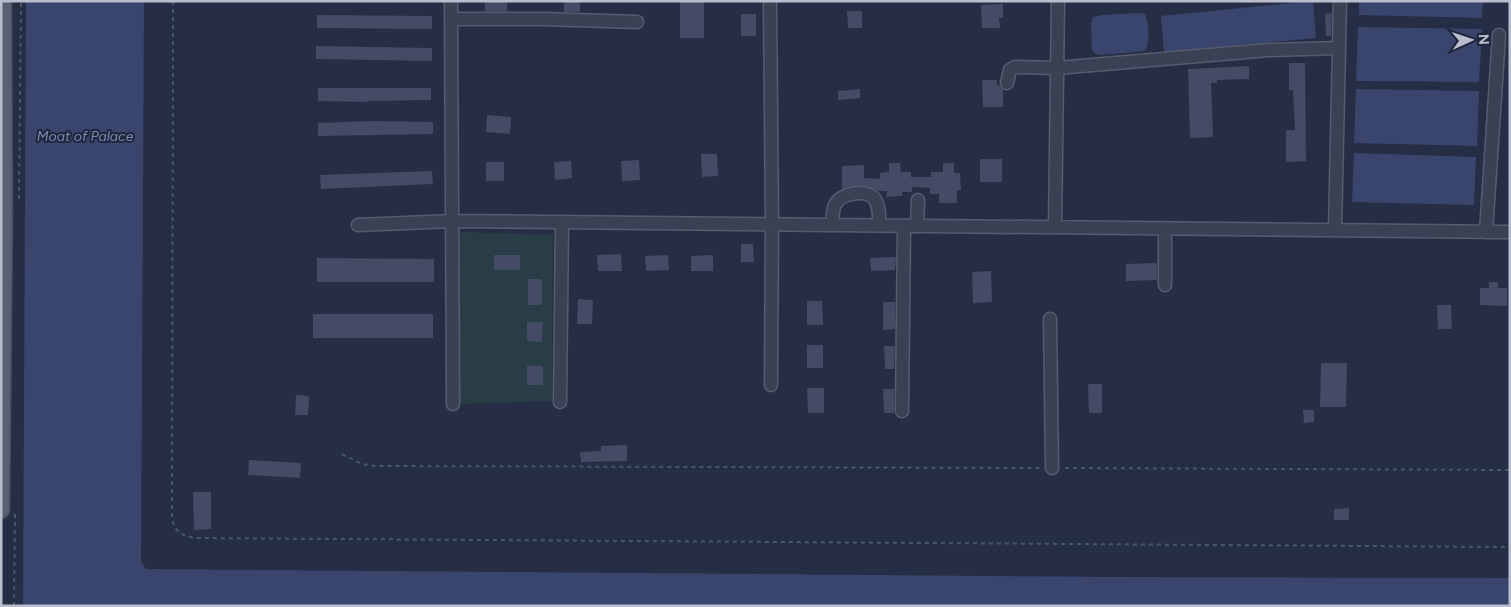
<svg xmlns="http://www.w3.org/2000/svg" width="1511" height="607" font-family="Figtree,sans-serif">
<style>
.green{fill:#283d46}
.water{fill:#39456c}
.building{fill:#434b65}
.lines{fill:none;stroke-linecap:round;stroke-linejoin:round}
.minor-casing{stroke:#565c6f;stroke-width:15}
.major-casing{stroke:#444a5e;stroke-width:19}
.path{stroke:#475a62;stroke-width:2;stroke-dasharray:4 4;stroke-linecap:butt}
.minor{stroke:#3b4154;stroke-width:12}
.major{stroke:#595f74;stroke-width:16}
.labels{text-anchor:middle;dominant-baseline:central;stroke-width:4;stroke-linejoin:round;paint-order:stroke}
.water-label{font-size:14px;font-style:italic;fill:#7e8cb6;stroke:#1f253a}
</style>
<rect width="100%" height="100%" fill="#262e45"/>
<path class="green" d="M467 232 553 235 552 401 453 404V234Z"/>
<path class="water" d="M26 1H144L141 562 146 569 1117 577 1510 578V606H23Z
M1313 1 1316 38 1164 52 1161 16Z
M1359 1H1483L1482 18 1359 15Z
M1138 13 1145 14C1149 22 1150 44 1145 51L1101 55 1096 54 1092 51 1091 24 1093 17 1101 15Z
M1358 27 1482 29 1479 82 1356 81Z
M1356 89 1479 91 1477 146 1354 143Z
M1354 153 1476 157 1474 205 1352 202Z"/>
<path class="building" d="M485 1H507V11H485Z
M564 1H580V12H564Z
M680 1H704V38H680Z
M1003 4V18H999L1000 28H982L981 5Z
M847 11H862V28H848Z
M1332 13 1331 36H1326L1325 14Z
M741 14H756V36H741Z
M317 15 432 16V29L317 28Z
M316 46 432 48V61L316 59Z
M1289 63H1305L1306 161 1286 162V130H1295L1293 90H1289Z
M1249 66V79L1217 80V83H1211L1213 137 1190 138 1188 69Z
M982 80H997V85H999L1003 90V107H983Z
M318 88H431V100L367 101V102L318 101Z
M860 89V98L838 100V91Z
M487 115 511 117 510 134 486 132Z
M371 121 433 122V134L318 136V123Z
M701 154H717L718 176 702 177Z
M980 159H1002V182H980Z
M639 160 640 180 622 181 621 161Z
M571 161 572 178 555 180 554 162Z
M486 162H504V181H486Z
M889 163H900L901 172H911V177H931V172H943V163H954V173H960L961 190H957V203H939V194H930V188L912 187V192H902V196L886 197 887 191H879L866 186H853L842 189V166L864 165V178L880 179V173L889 172Z
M432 171 433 184 321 189 320 175Z
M741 244H753L754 262H741Z
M621 254 622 271H598L597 255Z
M494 255H520V270H494Z
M668 255 669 270 646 271 645 256Z
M713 255V271H691V256Z
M896 257 895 270 871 271 870 258Z
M317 258 434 259V282H317Z
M1157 263V280L1126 281V264Z
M991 271 992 302 973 303 972 272Z
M528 279H542V305H528Z
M1489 282H1498V288H1507V306L1480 305V288H1489Z
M578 299 593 300 592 324H577Z
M807 301H822L823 325H807Z
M883 302H895V329L883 330Z
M1437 305H1451L1452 329H1438Z
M313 314H433V338H313Z
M527 322H543L542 342 527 341Z
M807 345H823V368H807Z
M884 346H895L894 369H885Z
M1321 363H1347L1346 407H1320Z
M527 366H543V385H527Z
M1088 384H1102V413H1089Z
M807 388H824V413H808Z
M883 389H894V413H884Z
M296 395 309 396 308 415H295Z
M1303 410H1314V422L1304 423Z
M627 445V461L581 462 580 452 601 451V446Z
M249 460 301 463 300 478 248 475Z
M193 492H211V529L194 530Z
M1349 508V520H1334V509Z"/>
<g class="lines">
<defs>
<path id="minor" d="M451 1 453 404
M770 1 772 224 771 385
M451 19H544L637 22
M1007 83 1010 70 1015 67 1057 68 1269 50 1339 48
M358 225 453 221 1510 232
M832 225C833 219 832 210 835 205 840 193 866 189 874 198 880 206 879 216 879 225
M917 226 918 200
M1055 227 1058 1
M1165 229V285
M1335 230 1340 1
M1486 232 1499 35
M1050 319 1052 468
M560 402 562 222
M902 411 904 226"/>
<path id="major" d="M1 510 4 219 3 1"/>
</defs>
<use href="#minor" class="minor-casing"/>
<use href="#major" class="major-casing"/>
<path class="path" d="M173 1 172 517C174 532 182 536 196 538L1510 547
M19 199 21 1
M342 454 362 464 375 466 1040 468
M1065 468 1510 470
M14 606 15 514"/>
<use href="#minor" class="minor"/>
<use href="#major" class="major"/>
</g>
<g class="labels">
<g class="water-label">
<text x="85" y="136">Moat of Palace</text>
</g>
</g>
<rect width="1511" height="607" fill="none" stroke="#b9bdce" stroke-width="5"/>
<g transform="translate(1471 40) rotate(87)" stroke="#1f253a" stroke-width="4" paint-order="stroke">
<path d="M0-4L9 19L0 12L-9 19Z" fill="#b9bdce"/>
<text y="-8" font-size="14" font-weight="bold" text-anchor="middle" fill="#b9bdce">N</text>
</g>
</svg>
